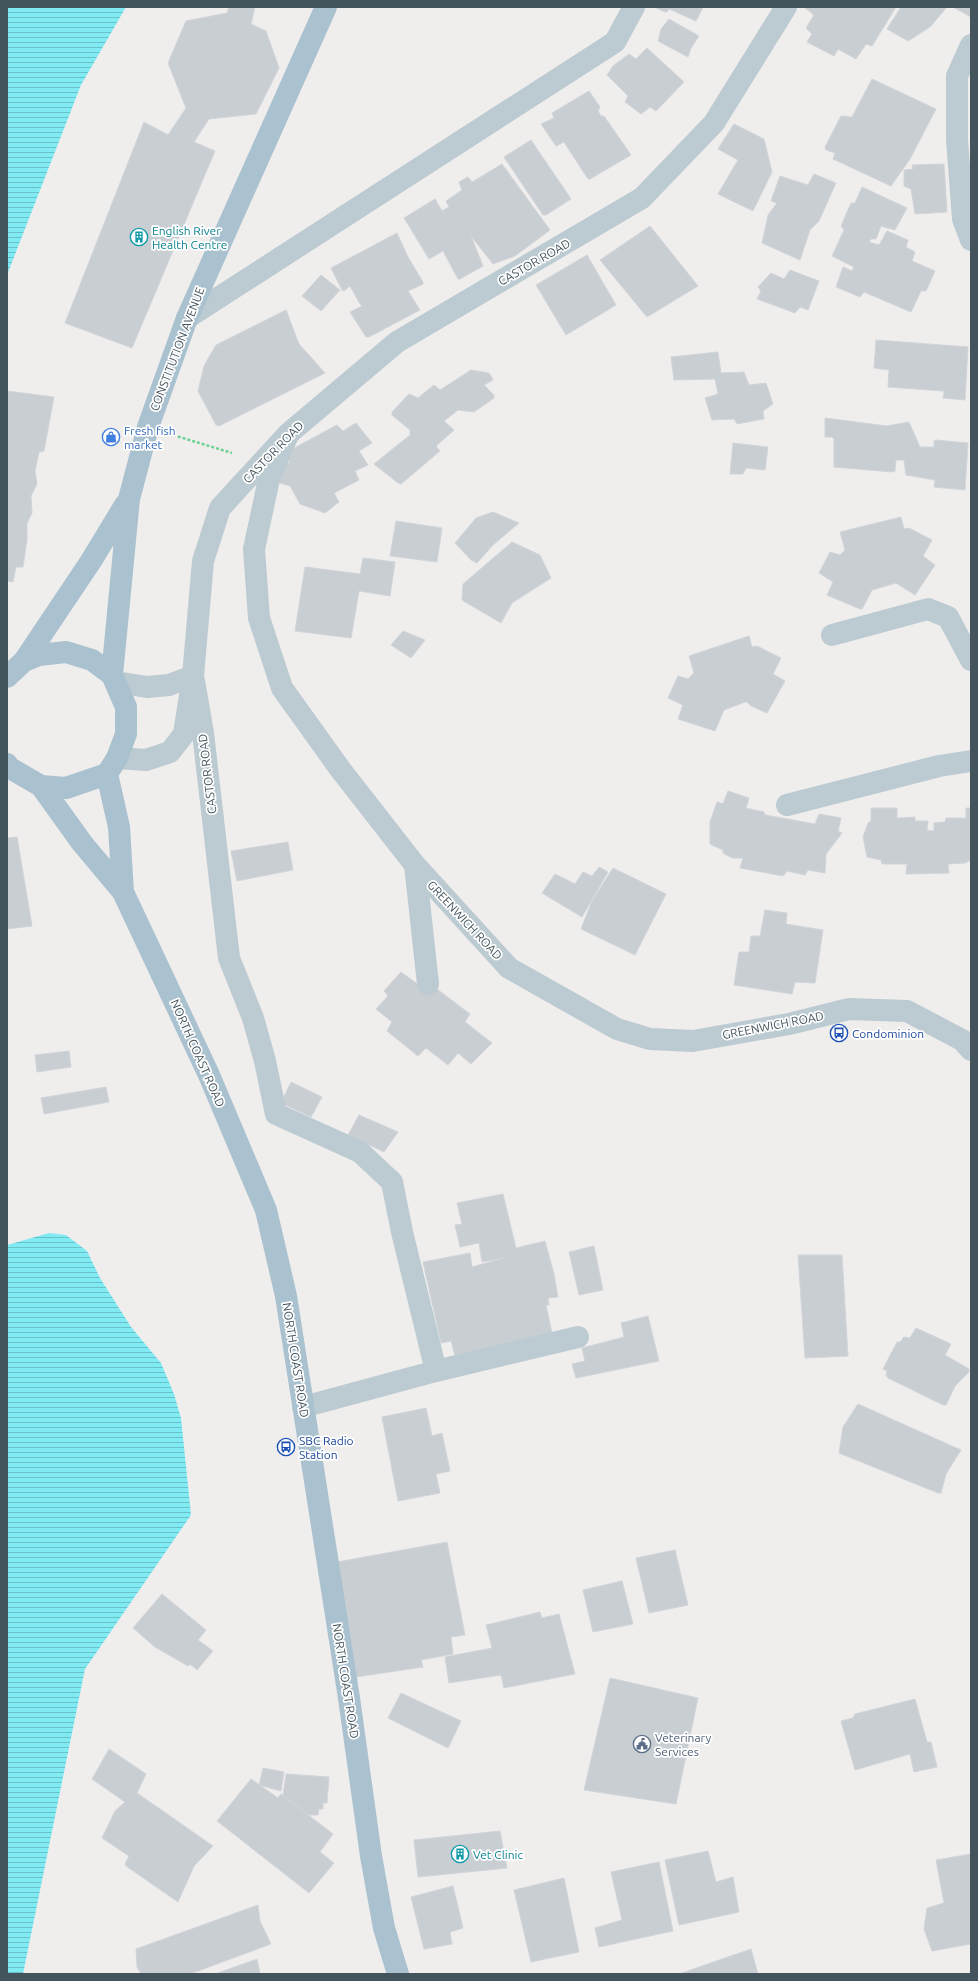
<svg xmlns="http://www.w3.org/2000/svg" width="978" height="1981" font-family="Ubuntu,sans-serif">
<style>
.water{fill:url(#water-rules)}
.building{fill:#c9ced3;stroke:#d1d5da}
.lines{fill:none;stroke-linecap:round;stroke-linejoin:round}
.path{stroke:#6dd392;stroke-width:2.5;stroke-dasharray:3 2;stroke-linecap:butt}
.minor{stroke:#bccbd1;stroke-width:22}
.tertiary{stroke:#bccbd1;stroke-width:22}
.primary{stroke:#aac2cf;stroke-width:22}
.labels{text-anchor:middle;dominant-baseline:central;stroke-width:3.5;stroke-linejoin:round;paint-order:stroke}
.culture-label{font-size:12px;fill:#0d838f;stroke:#fff;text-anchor:start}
.street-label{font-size:12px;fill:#44545c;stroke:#fff}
.shop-label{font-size:12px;fill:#366cbe;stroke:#fff;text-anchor:start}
.transit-label{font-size:12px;fill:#164399;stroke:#fff;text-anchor:start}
.service-label{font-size:12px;fill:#4e5e75;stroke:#fff;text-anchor:start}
</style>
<defs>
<pattern id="water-rules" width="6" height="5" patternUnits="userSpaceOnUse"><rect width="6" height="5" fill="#81ebf3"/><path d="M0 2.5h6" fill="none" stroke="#6bc1c8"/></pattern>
</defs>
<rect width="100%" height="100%" fill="#f0eded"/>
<path class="water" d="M7 7H126L81 85 7 275Z
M49 1233 66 1235 87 1251 100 1278 131 1327 161 1363 174 1394 181 1418 191 1515 85 1669 23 1974H7V1245Z"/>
<path class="building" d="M229 7H255L251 24 266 31 279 68 256 114 209 119 194 142 215 151 132 348 65 323 144 122 168 135 186 108 168 63 186 21 227 13Z
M654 7H703L696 21 669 9 667 12H665Z
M804 7H896L872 46 866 44 856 59 838 49 834 56 807 42 812 34 806 28 814 15Z
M901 7H947L930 27 908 41 887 29Z
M953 7H971V17Z
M669 19 699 36 691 48 688 57 658 41 661 29Z
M647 48 684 82 656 111 650 107 641 114 625 102 628 96 607 75 613 66 629 54 636 59Z
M872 79 936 109 910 159 891 186 833 159 835 153 826 150 825 147 841 116 852 117Z
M589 91 600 107 598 111 601 116H604L631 155 590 179H588L564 142 556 146 541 124 554 118 552 113Z
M734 124 764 139 772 172 753 211 718 194 738 160 718 149Z
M531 140 571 199 546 215H543L504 157Z
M502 164 550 230 515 256 493 264 471 236 483 266 460 279H458L443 251 429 259 404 218 435 199 442 211 449 207 446 201 462 190 459 182 468 177 472 182 474 181Z
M944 164 947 212 915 214 911 189 904 186V170L913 169 912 165Z
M814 174 836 183 819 221 810 230 800 260 762 243 768 215 777 203 771 201 780 176 808 185Z
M862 187 907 208 895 230 881 226 876 239H871L869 242 879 245 887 231 908 240 906 247 915 252 912 261 935 271 926 291H921L911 312 864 292 860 297 836 287 843 267 852 271 854 267 832 256 844 230 841 226 851 203H855Z
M650 226 698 286 647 317 600 260Z
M397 233 408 257 423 282V284L408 291 420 310 369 337H366L350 312 362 306 360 304 350 286 344 291 342 290 331 268Z
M587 255 616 305 566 335 536 285Z
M790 270 819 281 808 310 800 307 795 313 757 299 761 291 758 287 771 273 784 279Z
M321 275 340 290 321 311 302 296Z
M286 310 299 344 325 373 219 426 216 425 198 391 204 366 209 357 216 345Z
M876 340 968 347 965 400 943 398 944 393 943 391 888 387 889 370 874 368Z
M718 352 721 373 744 372 749 385 766 383 773 404 763 411 764 419 737 424 734 419 712 420 705 398 718 394 715 379 674 380 671 357Z
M471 370 489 373 493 380 484 385 494 395V398L474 412 458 410 444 421 454 430 436 446 440 451 401 484 398 483 374 464 410 435V430L392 415V412L409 394 418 398 434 385 440 390Z
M7 391 54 397 44 451 39 452 35 471 37 484 31 496 32 513 27 523V540L23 567H16L13 582 7 581Z
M825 418 887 426 909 422 920 447H934V441L936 440 968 443 965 490 934 487 935 480 906 475 904 460H896L895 471 892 472 834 467V439L832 437H825Z
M356 423 372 443 359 451 368 465 355 471 359 480 334 493 339 502 325 513 300 504 290 486 280 483 278 477 284 466 290 462 283 454 335 426 337 425 343 431Z
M733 443 768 447 765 470 746 468 743 474H730Z
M493 512 519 523 493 545 477 563 471 560 455 543 476 518Z
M901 517 904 529 909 528 932 540 923 556 935 565 915 595 896 583 872 590 862 609H860L827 595 833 582 819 573 830 552 840 555 845 550 840 532Z
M396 521 442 528 437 562 390 556Z
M512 542 540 555 551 578 512 603 501 623 462 600 463 584Z
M363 558 395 562 390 596 359 591 351 638 295 631 305 567 360 574Z
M403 631 425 640 411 658 391 645Z
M749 636 752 647 757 646 781 658 773 674 785 681 767 713 751 706 747 702H745L724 710 715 731 678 719 683 705 668 698 678 676 688 679 694 673 689 656Z
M728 791 749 798 746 808 764 812 765 815 815 824 819 814 841 818 838 831 842 833 826 854 825 873 808 870 805 875 787 871 783 876 740 868 743 858H732L723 853V850L710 844V822L717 802 723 804Z
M871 808H897V818L915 817V821H928L927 830 932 831 934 830V823L945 822 946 818H966V808H971V860L965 863 948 864 949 873 906 874 907 864H882L881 860 867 857 863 837 868 823 871 821Z
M17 837 32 926 7 929V838Z
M288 842 293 870 237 881 231 851Z
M599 867 608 872 582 917 542 893 555 874 575 884 583 872 592 876Z
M613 868 666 894 635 955 581 929 592 901Z
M765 910 787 913 786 924 823 930 815 983 795 982 792 994 734 985 739 952H749L751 936H760Z
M401 972 427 991 433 986 470 1014 465 1022 492 1043 471 1064 458 1053 448 1065 426 1048 418 1056 387 1031 392 1022 376 1009 388 996 384 991Z
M69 1051 71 1067 37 1072 35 1055Z
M291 1082 322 1097 311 1117 281 1103Z
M106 1087 109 1102 44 1114 41 1098Z
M359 1115 398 1132 384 1152 348 1135Z
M503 1194 516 1248 545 1241 554 1274 558 1297 548 1298 549 1305H546L553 1338 455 1356 451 1341 441 1343 423 1262 470 1253 472 1267 504 1258 482 1262 479 1243 460 1247 455 1225 462 1224 457 1203Z
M594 1246 603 1290 579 1295 569 1252Z
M798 1255H842L848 1356 805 1358Z
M648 1316 659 1361 576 1378 572 1364 585 1361 582 1348 624 1337 621 1323Z
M916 1328 951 1344 945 1355 969 1369V1372L955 1386 946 1405H943L888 1378 886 1375 887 1371 883 1369 897 1342H900L904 1337 910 1338Z
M858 1404 961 1450 946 1474 941 1493H938L839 1453 843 1427Z
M426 1408 432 1436 442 1433 450 1471 436 1474 440 1493 398 1501 382 1417Z
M447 1542 465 1635 451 1637 453 1654 421 1660 423 1667 356 1677 337 1562Z
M675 1550 688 1605 649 1613 636 1558Z
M622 1581 633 1624 593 1632 583 1590Z
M162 1594 206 1630 198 1640 213 1651 197 1670 190 1664 188 1666 155 1647 133 1628Z
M540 1612 542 1618 559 1614 575 1674 504 1688 501 1675 449 1683 445 1657 492 1648 486 1625Z
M610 1678 698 1698 676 1804 584 1790Z
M401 1693 461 1721 448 1748 388 1718Z
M915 1699 927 1742H931L937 1767 914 1772 910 1754 855 1770 841 1721 853 1718 855 1714Z
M109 1749 146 1774 137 1793 213 1846 194 1866 178 1902 126 1866 125 1864 129 1856 102 1838 115 1811 125 1802 92 1779Z
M263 1768 284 1772 281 1791 259 1785Z
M286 1774 329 1777 327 1803H323V1809H319L318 1815H309L283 1796Z
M251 1779 278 1798 281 1794 333 1834 320 1852 334 1863 309 1893 217 1821Z
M500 1831 507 1868 418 1877 414 1840Z
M708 1851 716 1882 733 1877 739 1912 679 1925 665 1860Z
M971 1854V1944L932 1951 924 1929 927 1908 944 1903 936 1860Z
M659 1862 673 1931 599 1947 595 1928 622 1920 611 1872Z
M564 1878 579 1952 531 1962 514 1890Z
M453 1886 463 1928 450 1932 452 1944 424 1949 411 1897Z
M258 1905 260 1921 271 1944 190 1974H141L137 1967 136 1949Z
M751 1949 758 1974H679Z
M257 1959 260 1974H215Z"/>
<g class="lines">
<path class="path" d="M173 435 232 453"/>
<path class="minor" d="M971 45 957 76V140L963 219 971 240
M187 318 615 42 634 7
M287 437 269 479 254 549 259 618 282 688 340 769 415 865 509 968 617 1029 650 1039 693 1041 789 1024 849 1009 907 1011 962 1040 971 1050
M832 635 928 609 948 617 971 660
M194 681 203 733 229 958 253 1018 265 1061 276 1114 360 1152 392 1182 402 1232 436 1371
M787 805 939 766 971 761
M415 865 428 984
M303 1407 436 1371 578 1337"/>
<path class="tertiary" d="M116 682 147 687 169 685 193 676
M117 758 146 760 170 752 184 734 193 676 203 561 220 508 288 434 397 342 642 198 714 123 786 7"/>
<path class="primary" d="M24 661 91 561 125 505
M112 675 129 499 148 427 187 318 326 7
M7 677 24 661 39 655 66 652 92 660 112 675 126 707V734L117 758 107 774 66 788 41 786 10 768 7 764
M107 774 119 827 123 892
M41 786 82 843 123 892 209 1075 266 1210 286 1296 349 1698 371 1856 384 1928 398 1974"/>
</g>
<defs>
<symbol id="building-ring" viewBox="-11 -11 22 22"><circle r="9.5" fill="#fff" stroke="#0f9aa8" stroke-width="1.5"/><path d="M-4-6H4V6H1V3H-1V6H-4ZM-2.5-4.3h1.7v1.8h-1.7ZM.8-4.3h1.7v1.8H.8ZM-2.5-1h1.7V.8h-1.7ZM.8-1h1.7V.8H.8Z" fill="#0f9aa8"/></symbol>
<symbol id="shop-ring" viewBox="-11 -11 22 22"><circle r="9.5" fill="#fff" stroke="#3f7fe0" stroke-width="1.5"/><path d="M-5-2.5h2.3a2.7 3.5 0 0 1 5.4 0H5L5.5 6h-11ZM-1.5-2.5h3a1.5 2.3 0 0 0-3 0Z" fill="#3f7fe0"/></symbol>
<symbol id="bus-ring" viewBox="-11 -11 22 22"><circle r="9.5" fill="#fff" stroke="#1a4fb4" stroke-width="1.5"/><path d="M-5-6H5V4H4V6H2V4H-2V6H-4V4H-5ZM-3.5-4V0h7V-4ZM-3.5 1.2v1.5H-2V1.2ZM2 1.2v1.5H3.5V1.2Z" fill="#1a4fb4"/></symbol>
<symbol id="civic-ring" viewBox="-11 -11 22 22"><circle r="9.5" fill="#fff" stroke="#5c6f8a" stroke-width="1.5"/><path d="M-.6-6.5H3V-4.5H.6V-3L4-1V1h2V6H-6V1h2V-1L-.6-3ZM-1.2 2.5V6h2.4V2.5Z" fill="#5c6f8a"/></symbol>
</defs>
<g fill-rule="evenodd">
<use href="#building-ring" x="129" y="227" width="20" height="20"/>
<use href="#shop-ring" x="101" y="427" width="20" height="20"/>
<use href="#bus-ring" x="829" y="1023" width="20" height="20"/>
<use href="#bus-ring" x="276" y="1437" width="20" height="20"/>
<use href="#civic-ring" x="632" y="1734" width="20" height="20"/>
<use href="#building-ring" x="450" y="1844" width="20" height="20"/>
</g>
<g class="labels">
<g class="culture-label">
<text x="152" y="230">English River<tspan x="152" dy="14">Health Centre</tspan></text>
<text x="473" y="1854">Vet Clinic</text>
</g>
<g class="street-label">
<text transform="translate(534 262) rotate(-30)">CASTOR ROAD</text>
<text transform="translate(177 349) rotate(-69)">CONSTITUTION AVENUE</text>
<text transform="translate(273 452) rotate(-46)">CASTOR ROAD</text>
<text transform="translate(207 774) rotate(-97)">CASTOR ROAD</text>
<text transform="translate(465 920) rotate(47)">GREENWICH ROAD</text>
<text transform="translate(773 1025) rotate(-11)">GREENWICH ROAD</text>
<text transform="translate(198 1053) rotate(66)">NORTH COAST ROAD</text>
<text transform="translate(296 1360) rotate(81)">NORTH COAST ROAD</text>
<text transform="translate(346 1681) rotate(81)">NORTH COAST ROAD</text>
</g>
<g class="shop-label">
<text x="124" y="430">Fresh fish<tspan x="124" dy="14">market</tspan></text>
</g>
<g class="transit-label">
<text x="852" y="1033">Condominion</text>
<text x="299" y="1440">SBC Radio<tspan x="299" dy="14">Station</tspan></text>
</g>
<g class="service-label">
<text x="655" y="1737">Veterinary<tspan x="655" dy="14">Services</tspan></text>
</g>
</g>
<rect width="978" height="1981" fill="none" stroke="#44545c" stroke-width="16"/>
</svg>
